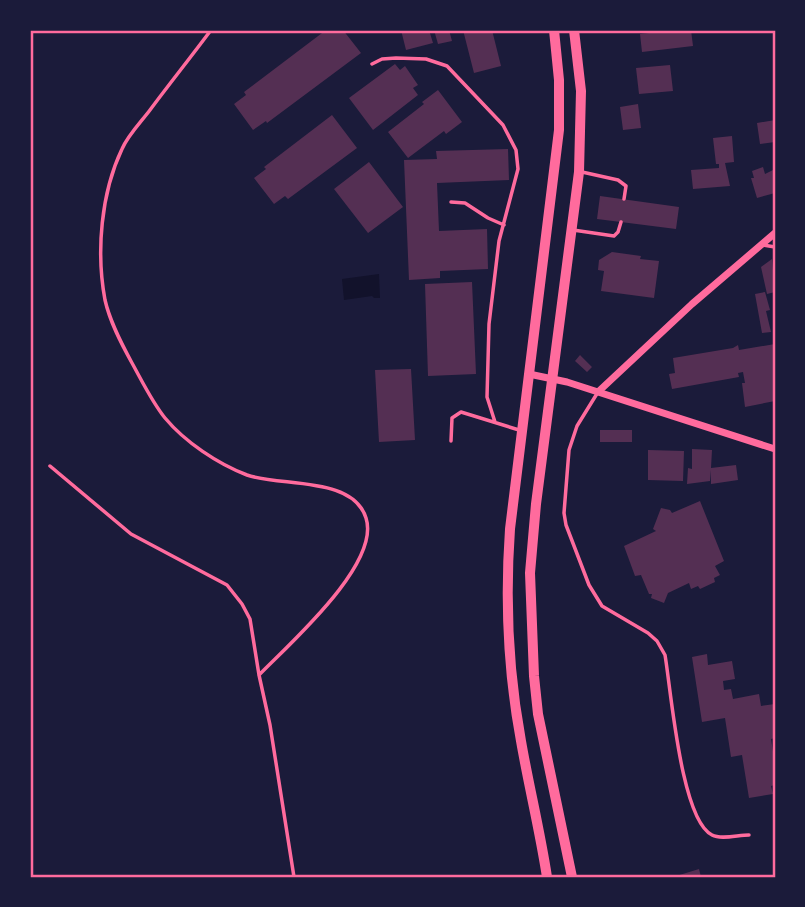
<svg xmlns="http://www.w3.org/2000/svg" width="805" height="907" font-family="'Roboto Condensed',sans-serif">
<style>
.water{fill:#12122b}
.building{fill:#542f53}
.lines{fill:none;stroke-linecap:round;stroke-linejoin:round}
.service{stroke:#ff6b9d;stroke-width:3.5}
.minor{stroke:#ff6b9d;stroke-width:7}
.tertiary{stroke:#ff6b9d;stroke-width:10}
.neatline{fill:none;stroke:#ff6b9d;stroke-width:2.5}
</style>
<rect width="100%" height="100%" fill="#1b1b3a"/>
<path class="water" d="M379 274 380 298H374L372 296 344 300 342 279Z"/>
<path class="building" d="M326 30H343L361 53 267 123 266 121 253 130 234 104 246 95 244 92Z
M401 30H429L433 43 406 50Z
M434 30H449L452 41 438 44Z
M463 30H492L501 66 474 73Z
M649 30H691L693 46 642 52 640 34 649 33Z
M395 64 400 70 405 66 418 85 413 88 418 95 373 130 349 98Z
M670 65 673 91 639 94 636 68Z
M438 90 462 122 446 134 444 131 408 158 388 132 424 104 422 102Z
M638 104 641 128 623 130 620 107Z
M332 115 357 148 288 199 285 196 274 204 254 178 266 169 264 167Z
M775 120V142L760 144 757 123Z
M732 136 734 162 725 163 730 186 693 189 691 170 719 168V164H716L713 138Z
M508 149 509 180 437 183 439 231 487 229 488 269 440 271V278L409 280 404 160 437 159 436 151Z
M369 162 403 207 368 233 334 189Z
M763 167 765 174 775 169V193L757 198 751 178H754L752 171Z
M600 196 679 207 676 229 597 219Z
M612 252 641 256 640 259 659 261 654 298 601 291 604 271 598 270 599 260Z
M772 259 775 292 767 294 761 267Z
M472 282 476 374 428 376 425 284Z
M765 292 770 310 766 311 771 332 762 333 755 294Z
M775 344V401L745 407 742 383H745L743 372 738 373 739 377 672 389 669 374 675 373 673 358 733 348 738 345 739 350Z
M580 355 592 367 587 372 575 361Z
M411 369 415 440 379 442 375 370Z
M600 430H632V442H600Z
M692 449 712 450 711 468 736 465 738 480 711 484V470L710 481 687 484 688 468 692 469Z
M648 450 684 451 683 481 648 480Z
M700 501 724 561 715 566 720 575 714 578 715 582 700 589 698 586 691 589 689 583 668 593 664 603 651 598 652 594H649L641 575 635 576 624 546 656 531 653 529 661 508 670 510 672 513Z
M707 654 708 665 732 661 735 679 723 681 724 690 731 689 733 699 759 694 761 706 775 704V738L771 739 775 764V785L771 786 773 794 749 798 742 755 731 757 725 718 702 722 692 657Z
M699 869 701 877H673Z"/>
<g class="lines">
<path class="service" d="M211 30C191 57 170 83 150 110 141 122 128 135 122 149 101 193 96 252 105 300 110 322 121 343 132 363 142 381 152 402 165 418 185 442 218 464 247 475 281 487 353 476 366 518 381 564 288 645 259 675
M372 64 382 59 396 58 426 59 447 66 503 125 516 150 518 169 499 241 489 324 487 397 495 422
M582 172 618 180 626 186 624 199
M451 202 465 203 488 218 504 225
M573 230 614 236 618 232 621 222
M763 245 775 247
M598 392 577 426 569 450 564 513 566 525 589 585 602 606 648 633 657 641 665 655C671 690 681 820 712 835 721 840 738 835 749 835
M451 441 452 418 461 412 519 430
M50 466 131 534 227 585 242 604 250 619 259 675 270 725 294 877"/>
<path class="minor" d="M529 374 567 382 775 449
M598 392 692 304 775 233"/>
<path class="tertiary" d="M547 877C540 831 529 787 521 741 508 671 505 600 510 529L559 130V80L554 30
M572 877 538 714 534 676 530 573 536 504 579 172 581 91 574 30"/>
</g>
<rect width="805" height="907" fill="none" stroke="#1b1b3a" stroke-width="63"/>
<rect x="32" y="32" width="742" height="844" class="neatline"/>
</svg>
